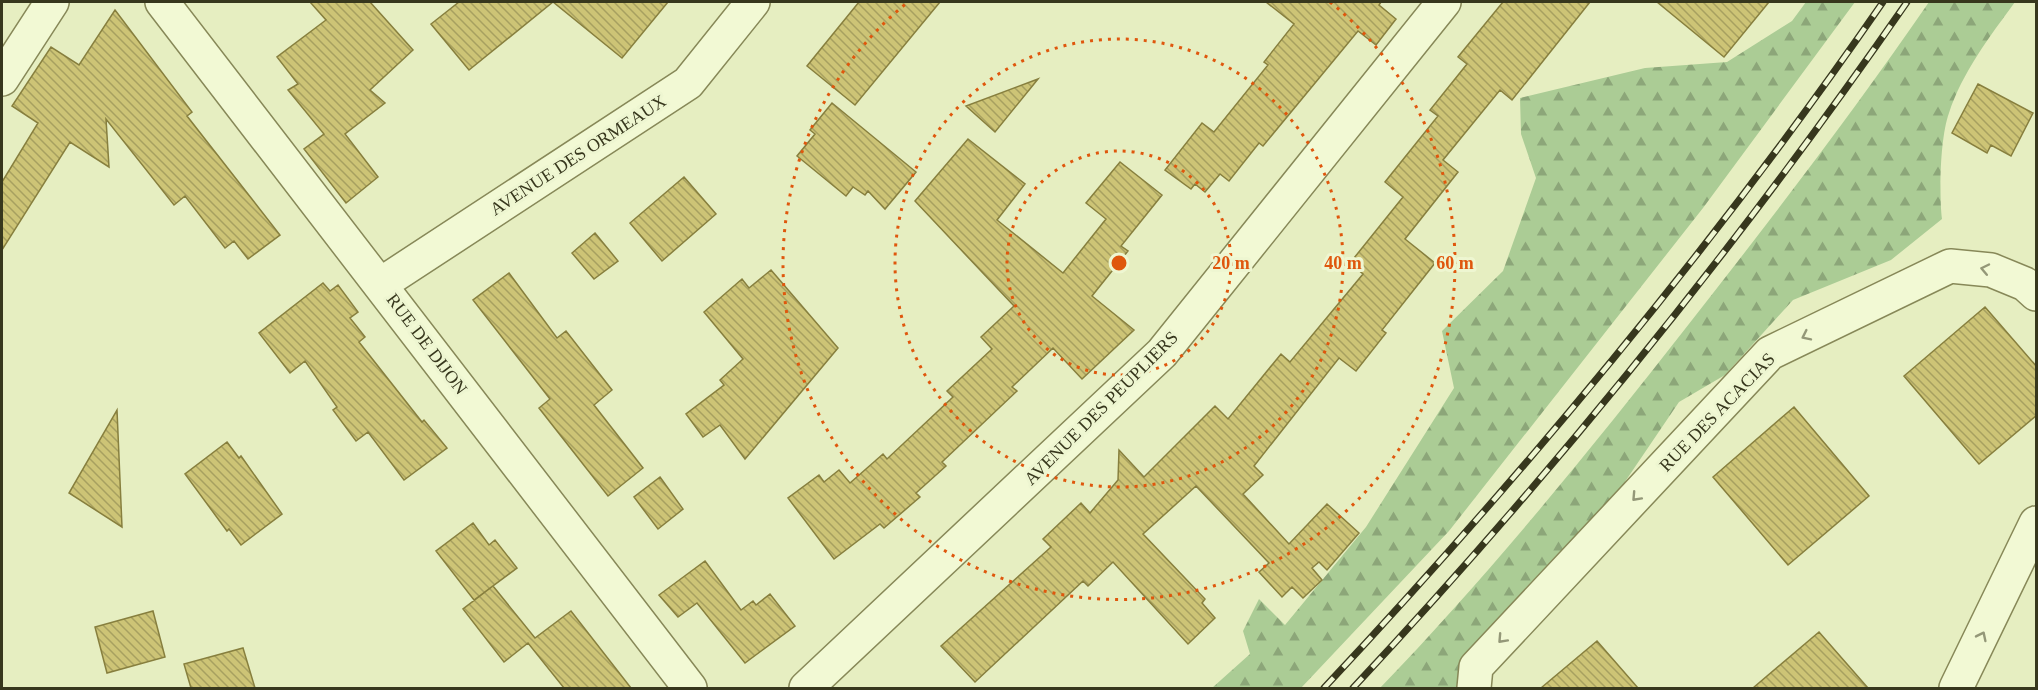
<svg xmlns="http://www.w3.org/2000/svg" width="2038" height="690" font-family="Georgia,serif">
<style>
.forest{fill:url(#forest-firs)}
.building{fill:url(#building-back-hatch);stroke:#877f3e;stroke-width:1.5}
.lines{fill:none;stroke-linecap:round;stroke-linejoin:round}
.minor-casing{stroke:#878858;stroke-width:36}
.minor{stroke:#f2f9d4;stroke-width:33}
.rail-casing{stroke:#37371d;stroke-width:7}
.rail{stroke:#eef6d1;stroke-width:4.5;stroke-dasharray:14;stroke-linecap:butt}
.oneway{stroke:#949878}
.ring{fill:none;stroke:#df570d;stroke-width:3;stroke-dasharray:3 6}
.labels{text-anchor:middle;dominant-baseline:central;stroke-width:6;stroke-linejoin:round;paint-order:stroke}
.street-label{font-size:18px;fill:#37371d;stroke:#eef6d1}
.centre{fill:#df570d;stroke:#eef6d1;stroke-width:3}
.ring-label{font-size:18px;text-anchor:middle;font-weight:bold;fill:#df570d;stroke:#eef6d1;stroke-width:6;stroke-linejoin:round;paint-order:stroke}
</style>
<defs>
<pattern id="forest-firs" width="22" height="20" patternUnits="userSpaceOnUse" patternTransform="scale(1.5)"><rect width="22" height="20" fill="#abcc95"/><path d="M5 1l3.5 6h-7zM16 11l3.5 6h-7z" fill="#8ca679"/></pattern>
<pattern id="building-back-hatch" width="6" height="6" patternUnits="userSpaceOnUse" patternTransform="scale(1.5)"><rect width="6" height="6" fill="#cdc476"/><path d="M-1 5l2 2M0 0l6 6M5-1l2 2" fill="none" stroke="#a7a060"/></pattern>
</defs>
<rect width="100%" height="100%" fill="#e6eec1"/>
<path class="forest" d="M1806 2H1855L1703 208 1449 531 1301 688H1212L1250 654 1243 631 1259 599 1285 625 1366 527 1454 388 1442 331 1503 271 1536 178 1521 134 1520 98 1645 68 1727 62 1792 21Z
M1929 2H2015C1990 36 1962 73 1949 113 1940 138 1939 193 1942 219L1891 260 1793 300 1725 375 1679 402 1576 554 1469 688H1380C1489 575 1588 453 1685 329 1769 222 1852 114 1929 2Z"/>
<path class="building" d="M310 2H370L413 50 370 90 385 103 345 134 378 177 346 203 304 149 324 134 288 90 298 84 277 57 326 20Z
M459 2H668L622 58 553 2 469 70 431 24Z
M859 2H940L855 105 807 66Z
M1266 2H1381L1379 5 1396 19 1376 45 1358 31 1263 146 1259 143 1229 181 1220 174 1205 192 1195 184 1191 189 1165 170 1202 123 1214 132 1268 65 1264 62 1294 24Z
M1503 2H1590L1512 100 1500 90 1443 160 1458 172 1405 239 1435 263 1382 330 1386 333 1356 371 1339 358 1254 466 1263 475 1243 494 1289 544 1327 504 1359 533 1327 570 1319 562 1312 568 1322 580 1303 598 1292 587 1282 597 1259 572 1269 563 1196 486 1143 534 1205 599 1202 603 1215 618 1188 644 1113 562 1088 586 1083 581 975 682 941 646 1051 547 1043 539 1081 503 1090 513 1118 480 1119 450 1144 477 1215 406 1228 419 1281 354 1290 362 1363 274 1350 263 1403 197 1385 182 1438 116 1430 110 1467 64 1458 57Z
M1657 2H1769L1724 57Z
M115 10 192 112 187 116 280 235 248 259 234 241 225 248 185 196 174 205 106 119 109 167 70 142 2 250V182L38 123 12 106 51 47 79 65Z
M1038 79 995 132 966 106Z
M1978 84 2033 113 2011 156 1991 145 1987 153 1952 133Z
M832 103 916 172 885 209 868 191 865 195 853 187 846 196 797 156 815 134 810 130Z
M968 139 1025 184 997 220 1063 273 1106 219 1086 203 1120 162 1162 195 1121 246 1128 251 1092 296 1134 330 1082 379 1053 348 1012 387 1017 391 942 462 946 466 916 493 920 497 884 528 880 524 834 559 788 498 819 475 824 482 839 470 850 483 883 454 887 459 953 397 947 391 992 349 981 337 1014 306 915 201Z
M684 177 716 214 662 261 630 223Z
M595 233 618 261 594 279 572 253Z
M771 270 838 348 745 459 720 425 703 437 686 414 724 385 720 380 743 359 704 312 742 279 749 288Z
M509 273 557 338 566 331 612 390 594 405 643 468 608 496 539 408 550 399 473 300Z
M323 283 330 291 338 285 358 312 350 318 365 337 359 342 422 422 424 420 447 448 404 480 368 432 356 441 333 410 337 407 305 361 290 373 259 333Z
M1985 307 2037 367V415L1979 464 1904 376Z
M1794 407 1869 496 1788 565 1713 477Z
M117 410 122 527 69 493Z
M227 442 239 458 241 456 282 514 241 545 229 529 227 531 185 474Z
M660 477 683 509 658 529 634 497Z
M473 523 489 545 495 540 517 568 474 600 436 551Z
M705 561 741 610 753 601 756 605 770 594 795 626 745 663 697 603 678 617 659 595Z
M493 586 535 638 571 611 631 688H564L528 643 504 662 463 609Z
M153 611 165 657 107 673 95 627Z
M1819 632 1868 688H1753Z
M1597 641 1638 688H1541Z
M243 648 255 688H191L184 664Z"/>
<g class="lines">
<defs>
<path id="minor" d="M162 2 690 688
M2 79 52 2
M381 284 688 83 753 2
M806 688 1162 353 1444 2
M1474 688 1476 667 1770 353 1950 266 1991 270 2025 284 2036 294
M1956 688 2036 523"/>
</defs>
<use href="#minor" class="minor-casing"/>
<use href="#minor" class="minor"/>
<defs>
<path id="rail" d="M1324 688C1525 473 1716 244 1883 2
M1353 688C1553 474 1740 243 1907 2"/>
</defs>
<use href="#rail" class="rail-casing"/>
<use href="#rail" class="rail"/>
</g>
<defs><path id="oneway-chevron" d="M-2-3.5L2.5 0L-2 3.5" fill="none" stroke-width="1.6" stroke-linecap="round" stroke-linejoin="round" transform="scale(1.5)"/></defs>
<g class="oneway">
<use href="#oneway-chevron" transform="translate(1985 269) rotate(-168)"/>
<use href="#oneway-chevron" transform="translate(1806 336) rotate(154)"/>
<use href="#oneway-chevron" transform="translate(1636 497) rotate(133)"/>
<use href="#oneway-chevron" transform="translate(1982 636) rotate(-64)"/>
<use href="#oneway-chevron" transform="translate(1502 639) rotate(133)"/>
</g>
<g class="ring">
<circle cx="1119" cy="263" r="112"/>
<circle cx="1119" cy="263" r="224"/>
<path d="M1330 2A336 336 0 1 1 908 2"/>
</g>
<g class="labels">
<g class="street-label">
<text transform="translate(578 155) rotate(-33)">AVENUE DES ORMEAUX</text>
<text transform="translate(427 344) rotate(53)">RUE DE DIJON</text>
<text transform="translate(1101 408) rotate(-45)">AVENUE DES PEUPLIERS</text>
<text transform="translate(1717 412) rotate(-46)">RUE DES ACACIAS</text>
</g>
</g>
<circle cx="1119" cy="263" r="9" class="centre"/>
<g class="ring-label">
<text x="1231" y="269">20 m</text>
<text x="1343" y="269">40 m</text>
<text x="1455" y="269">60 m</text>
</g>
<rect width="2038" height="690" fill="none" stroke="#37371d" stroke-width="6"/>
</svg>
